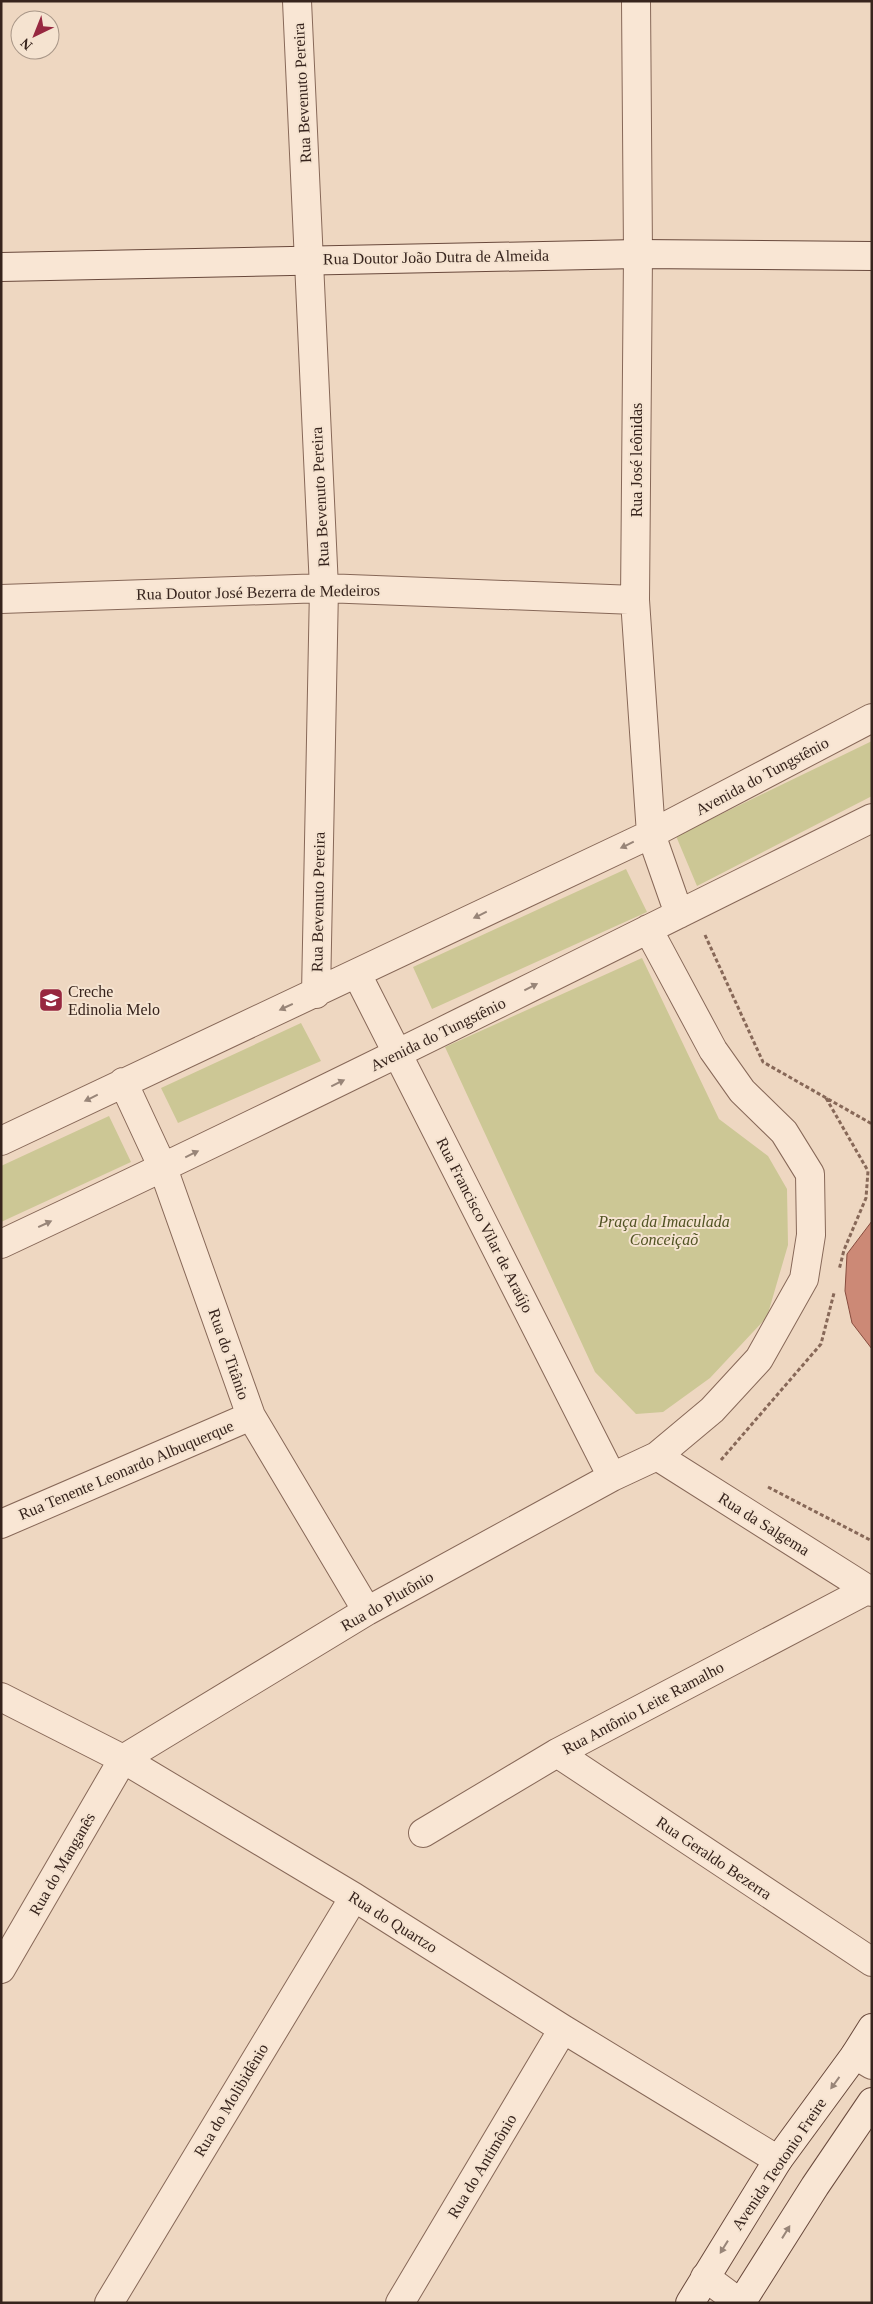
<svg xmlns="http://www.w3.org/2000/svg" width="873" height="2304" font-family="'Times New Roman',serif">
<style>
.green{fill:#ccc795}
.building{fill:#cc8976;stroke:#874c3e}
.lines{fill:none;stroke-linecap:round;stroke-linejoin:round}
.street-casing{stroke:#876858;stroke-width:30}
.secondary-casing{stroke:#69493c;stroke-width:30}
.path{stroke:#876858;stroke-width:3;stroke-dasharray:4 2.5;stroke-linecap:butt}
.street{stroke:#f9e6d4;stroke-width:28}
.secondary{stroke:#f9e6d4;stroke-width:28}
.oneway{fill:#988578}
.labels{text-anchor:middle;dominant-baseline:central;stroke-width:4;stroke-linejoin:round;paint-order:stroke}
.street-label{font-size:16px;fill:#37241d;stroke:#f5e3d0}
.poi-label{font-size:16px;fill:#37241d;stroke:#f5e3d0;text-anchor:start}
.park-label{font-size:16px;font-style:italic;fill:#515323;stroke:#f5e3d0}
</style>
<rect width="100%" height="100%" fill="#eed7c1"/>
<path class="green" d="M872 741V796L697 886 676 836Z
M626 869 647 912 432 1009 413 967Z
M642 958 719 1119 768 1156 787 1189 788 1245 767 1317 710 1378 663 1412 636 1414 595 1372 445 1047Z
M301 1023 321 1061 178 1123 161 1088Z
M109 1116 131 1162 1 1222V1166Z"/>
<path class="building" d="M872 1221V1349L852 1323 845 1291 847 1254Z"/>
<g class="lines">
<defs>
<path id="street" d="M297 1 324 588 316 994
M636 1 638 254 635 600 651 834 679 914
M1 599 324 588 635 600
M357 974 612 1477
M123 1082 163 1168 251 1416 367 1611
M1 1141 651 834 872 718
M1 1244C294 1107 582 962 872 818
M657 1456 872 1592
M1 1524 251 1416
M1 1697 123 1759 354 1897 563 2029 778 2160
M557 1753 872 1962
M423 1833 557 1753 867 1590
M1 1969 123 1759 367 1611 612 1477 657 1456 712 1410 759 1359 804 1279 811 1235 810 1174 784 1132 742 1091 713 1050 648 929
M855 2055 872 2065
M705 2277 740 2303
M109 2303 354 1897
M400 2303 563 2029"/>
<path id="secondary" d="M1 267 638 254 872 256
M690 2303 778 2160 855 2055 872 2028
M741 2303 815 2186 872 2102"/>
</defs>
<use href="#street" class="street-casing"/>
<use href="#secondary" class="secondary-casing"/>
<path class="path" d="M705 935 763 1062 872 1124
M826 1098 868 1171 866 1198 844 1250 839 1270
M721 1460 821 1344 834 1293
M768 1487 872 1541"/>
<use href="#street" class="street"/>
<use href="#secondary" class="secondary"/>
</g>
<defs><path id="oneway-solid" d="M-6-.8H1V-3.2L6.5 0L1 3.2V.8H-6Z" transform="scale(1.25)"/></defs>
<g class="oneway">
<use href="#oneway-solid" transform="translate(627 845) rotate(154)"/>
<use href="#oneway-solid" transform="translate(480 915) rotate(154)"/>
<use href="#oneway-solid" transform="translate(531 987) rotate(-27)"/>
<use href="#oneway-solid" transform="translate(286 1007) rotate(155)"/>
<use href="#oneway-solid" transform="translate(338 1083) rotate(-26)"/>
<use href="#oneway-solid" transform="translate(91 1098) rotate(154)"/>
<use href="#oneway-solid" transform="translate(192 1154) rotate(-26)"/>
<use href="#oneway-solid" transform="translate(45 1224) rotate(-25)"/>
<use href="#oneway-solid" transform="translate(835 2083) rotate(126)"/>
<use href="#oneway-solid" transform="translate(786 2232) rotate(-58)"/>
<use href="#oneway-solid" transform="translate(724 2247) rotate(122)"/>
</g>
<defs>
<symbol id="school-square" viewBox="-11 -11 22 22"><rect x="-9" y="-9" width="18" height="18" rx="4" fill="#972840" stroke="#f5e3d0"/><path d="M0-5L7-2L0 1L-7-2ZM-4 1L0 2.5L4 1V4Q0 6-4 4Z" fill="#fff"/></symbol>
</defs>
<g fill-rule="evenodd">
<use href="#school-square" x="37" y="986" width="28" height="28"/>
</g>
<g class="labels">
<g class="street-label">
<text transform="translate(302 93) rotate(-93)">Rua Bevenuto Pereira</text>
<text transform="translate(436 257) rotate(-1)">Rua Doutor João Dutra de Almeida</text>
<text transform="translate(636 460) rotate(-90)">Rua José leônidas</text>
<text transform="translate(320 497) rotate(-93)">Rua Bevenuto Pereira</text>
<text transform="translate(258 592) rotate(-1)">Rua Doutor José Bezerra de Medeiros</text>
<text transform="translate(762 776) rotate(-28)">Avenida do Tungstênio</text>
<text transform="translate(318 902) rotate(-89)">Rua Bevenuto Pereira</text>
<text transform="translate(438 1034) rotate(-26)">Avenida do Tungstênio</text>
<text transform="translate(485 1225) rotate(63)">Rua Francisco Vilar de Araújo</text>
<text transform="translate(229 1354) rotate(71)">Rua do Titânio</text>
<text transform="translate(126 1470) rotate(-23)">Rua Tenente Leonardo Albuquerque</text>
<text transform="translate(764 1524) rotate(32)">Rua da Salgema</text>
<text transform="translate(387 1601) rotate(-30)">Rua do Plutônio</text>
<text transform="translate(643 1708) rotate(-28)">Rua Antônio Leite Ramalho</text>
<text transform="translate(714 1858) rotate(34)">Rua Geraldo Bezerra</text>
<text transform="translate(62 1864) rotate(-60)">Rua do Manganês</text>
<text transform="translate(393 1922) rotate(32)">Rua do Quartzo</text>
<text transform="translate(231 2100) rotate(-59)">Rua do Molibidênio</text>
<text transform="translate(779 2164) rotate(-56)">Avenida Teotonio Freire</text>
<text transform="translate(482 2166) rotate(-59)">Rua do Antimônio</text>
</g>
<g class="poi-label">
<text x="68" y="991">Creche<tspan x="68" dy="18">Edinolia Melo</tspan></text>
</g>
<g class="park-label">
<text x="664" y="1221">Praça da Imaculada<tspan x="664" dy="18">Conceiçaõ</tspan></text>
</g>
</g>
<rect width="873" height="2304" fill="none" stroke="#37241d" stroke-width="5"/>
<g transform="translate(35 35) rotate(223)"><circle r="24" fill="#f5e3d0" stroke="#a99788"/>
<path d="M0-4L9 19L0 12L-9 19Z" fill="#972840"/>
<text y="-8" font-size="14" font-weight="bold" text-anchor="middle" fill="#37241d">N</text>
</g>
</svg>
